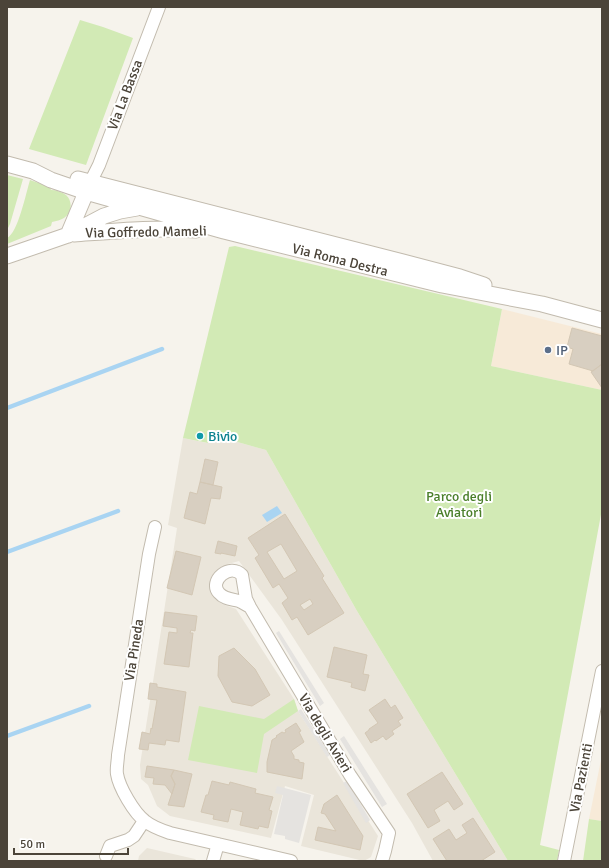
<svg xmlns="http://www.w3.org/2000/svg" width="609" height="868" font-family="Signika,sans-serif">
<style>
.residential{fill:#eae5da}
.commercial{fill:#f7ead8}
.green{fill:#d2eab5}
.parking{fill:#e5e3e0}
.water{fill:#a9d4f2}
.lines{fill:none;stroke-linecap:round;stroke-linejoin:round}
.stream{stroke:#a9d4f2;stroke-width:4.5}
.building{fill:#d8cfc1;stroke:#d3c7b4;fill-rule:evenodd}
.minor-casing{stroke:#c2bbae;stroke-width:14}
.tertiary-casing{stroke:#c2bbae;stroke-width:17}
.minor{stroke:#fff;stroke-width:12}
.tertiary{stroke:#fff;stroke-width:15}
.service-dot{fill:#5c6f8a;stroke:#fff;stroke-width:1.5}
.culture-dot{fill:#0f9aa8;stroke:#fff;stroke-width:1.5}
.labels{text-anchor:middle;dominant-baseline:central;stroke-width:4;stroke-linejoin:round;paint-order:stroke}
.street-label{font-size:14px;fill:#4b4439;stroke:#fff}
.service-label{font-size:14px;fill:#4e5e75;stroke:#fff;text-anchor:start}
.culture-label{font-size:14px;fill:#0d838f;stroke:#fff;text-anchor:start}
.park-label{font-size:14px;fill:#4a7f2a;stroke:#fff}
</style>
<rect width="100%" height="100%" fill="#f6f3ec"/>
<path class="residential" d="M209 434 266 450 357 611 508 861H433L412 823 282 620 239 561 228 564 214 573 212 594 222 604 236 609 294 699 298 711 378 836 371 857 364 861 301 846 314 795 285 786 271 838 170 816 157 806 148 785 141 779 140 765 177 528 168 525 183 438 207 443Z
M147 848 195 859 197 861H138L139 856Z"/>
<path class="commercial" d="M502 309 602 334V390L491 366Z
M602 755V821L589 819Z"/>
<path class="green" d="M80 20 103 27 133 38 86 165 29 149Z
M7 175 23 179 10 224 7 230Z
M30 180 50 187 51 190C56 190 62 192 66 195 73 201 72 213 64 218 61 220 56 221 52 222L51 226 7 244V238C18 233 26 193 30 180Z
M235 246 502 309 491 366 602 390V509L540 845 559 850 557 861H508L357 611 266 450 209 434 208 443 183 438 229 247Z
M294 699 298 711 264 734 257 773 188 760 199 706 264 719Z
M589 819 602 821V861H583Z"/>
<path class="parking" d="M279 631 324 703 320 706 276 633Z
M301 709 330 755 327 757 298 711Z
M344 736 387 804 382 807 340 739Z
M347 781 370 820 366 823 343 783Z
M277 786 311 795 299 843 285 839V836L274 834 283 795 275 793Z"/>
<path class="water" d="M277 506 282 513 267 522 262 515Z"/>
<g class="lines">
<path class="stream" d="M7 408 162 349
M7 552 118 511
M7 736 89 706"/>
</g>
<path class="building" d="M572 328 602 336V364L593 371 569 364 573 349 567 347Z
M602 364V388L591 372Z
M198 433 203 434 202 439 197 437Z
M205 459 218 462 213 485 200 482Z
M200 482 222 487 220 499 211 498 205 524 184 518 190 492 197 494Z
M285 514 324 576 322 578 344 613 308 635 297 617 292 620 282 603 288 598 279 584 273 588 255 558 259 555 248 538ZM281 544 297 571 284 579 267 552ZM310 599 313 604 304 610 300 605Z
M218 541 237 546 235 556 221 553V554L215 553Z
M176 551 201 557 192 595 167 588Z
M165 612 197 616 195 631 191 630 190 633H193L189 667 164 664 169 632 177 633V628L163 626Z
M334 647 367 655 363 674 369 675 365 691 351 687 352 683 327 677Z
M234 648 255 669 270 695 252 706 232 702 218 676 219 656Z
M150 683 157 684V687L186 692 179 742 166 740 165 745 149 743 148 750 139 749 142 732 150 734 151 728 152 729 157 700 148 699Z
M385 699 391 708 395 705 403 718 398 721 401 725 392 731 394 734 386 740 383 736 376 741 375 740 371 743 365 733 369 730V729L378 723 369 710Z
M296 723 301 731 299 732 304 742 291 751 294 756V759L299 760V762L304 763 302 779 267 772V762L272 740 277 737 276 736 282 732 284 733 286 732 285 730Z
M147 766 174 770 171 776 175 784 172 794 165 785 153 784 154 778 145 777Z
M174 770 192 774 184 807 168 805 175 784 171 776Z
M442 772 463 804 454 810 448 801 434 810 440 821 428 828 407 794Z
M212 781 229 785 230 782 256 789 255 793 273 797 269 810 272 811 268 828 259 826 258 829 240 825 243 812 231 809 228 822 213 819 214 815 201 812 206 795H208Z
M337 795 363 836 360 850 315 840 318 827 336 831 325 814 321 813 324 804Z
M473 818 495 852 481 861H447L433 839 449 829 456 840 467 833 462 825Z"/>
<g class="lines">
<defs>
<path id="minor" d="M90 183 99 165 159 7
M155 527 149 554 118 755C118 761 116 768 117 774 119 787 134 813 145 821 152 827 161 830 170 833L291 861
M250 607C246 605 242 602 239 601 231 599 224 599 219 593 208 581 230 562 242 575L246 599 250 607 350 775 389 833 385 851 382 861
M106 856 110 846 128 840 134 836 144 821
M213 861 218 844
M564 861 602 671"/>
<path id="tertiary" d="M7 164 33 171 51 180 86 192 224 231 442 285 542 304 602 320
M78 179 403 262 460 277 484 285
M74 234C115 231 156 227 196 230
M68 235 90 183
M7 256 68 235 104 216 120 211 137 208"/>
</defs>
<use href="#minor" class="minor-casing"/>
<use href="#tertiary" class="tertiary-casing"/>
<use href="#minor" class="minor"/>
<use href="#tertiary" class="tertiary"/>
</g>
<circle class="service-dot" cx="548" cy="350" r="4"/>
<circle class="culture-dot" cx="200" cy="436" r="4"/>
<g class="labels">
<g class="street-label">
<text transform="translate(125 95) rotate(-69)">Via La Bassa</text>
<text transform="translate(146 232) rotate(-1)">Via Goffredo Mameli</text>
<text transform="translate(340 260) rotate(14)">Via Roma Destra</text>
<text transform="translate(134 650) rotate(-81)">Via Pineda</text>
<text transform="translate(325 733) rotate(59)">Via degli Avieri</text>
<text transform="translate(581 778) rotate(-79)">Via Pazienti</text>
</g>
<g class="service-label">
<text x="556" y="350">IP</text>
</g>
<g class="culture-label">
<text x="208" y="436">Bivio</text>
</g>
<g class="park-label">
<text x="459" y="496">Parco degli<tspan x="459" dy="16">Aviatori</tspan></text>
</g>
</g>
<rect width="609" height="868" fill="none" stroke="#4b4439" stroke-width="16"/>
<path d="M14 848v6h114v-6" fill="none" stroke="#4b4439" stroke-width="2"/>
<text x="20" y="848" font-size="12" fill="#4b4439" stroke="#ffffff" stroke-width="3" paint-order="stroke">50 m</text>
</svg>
